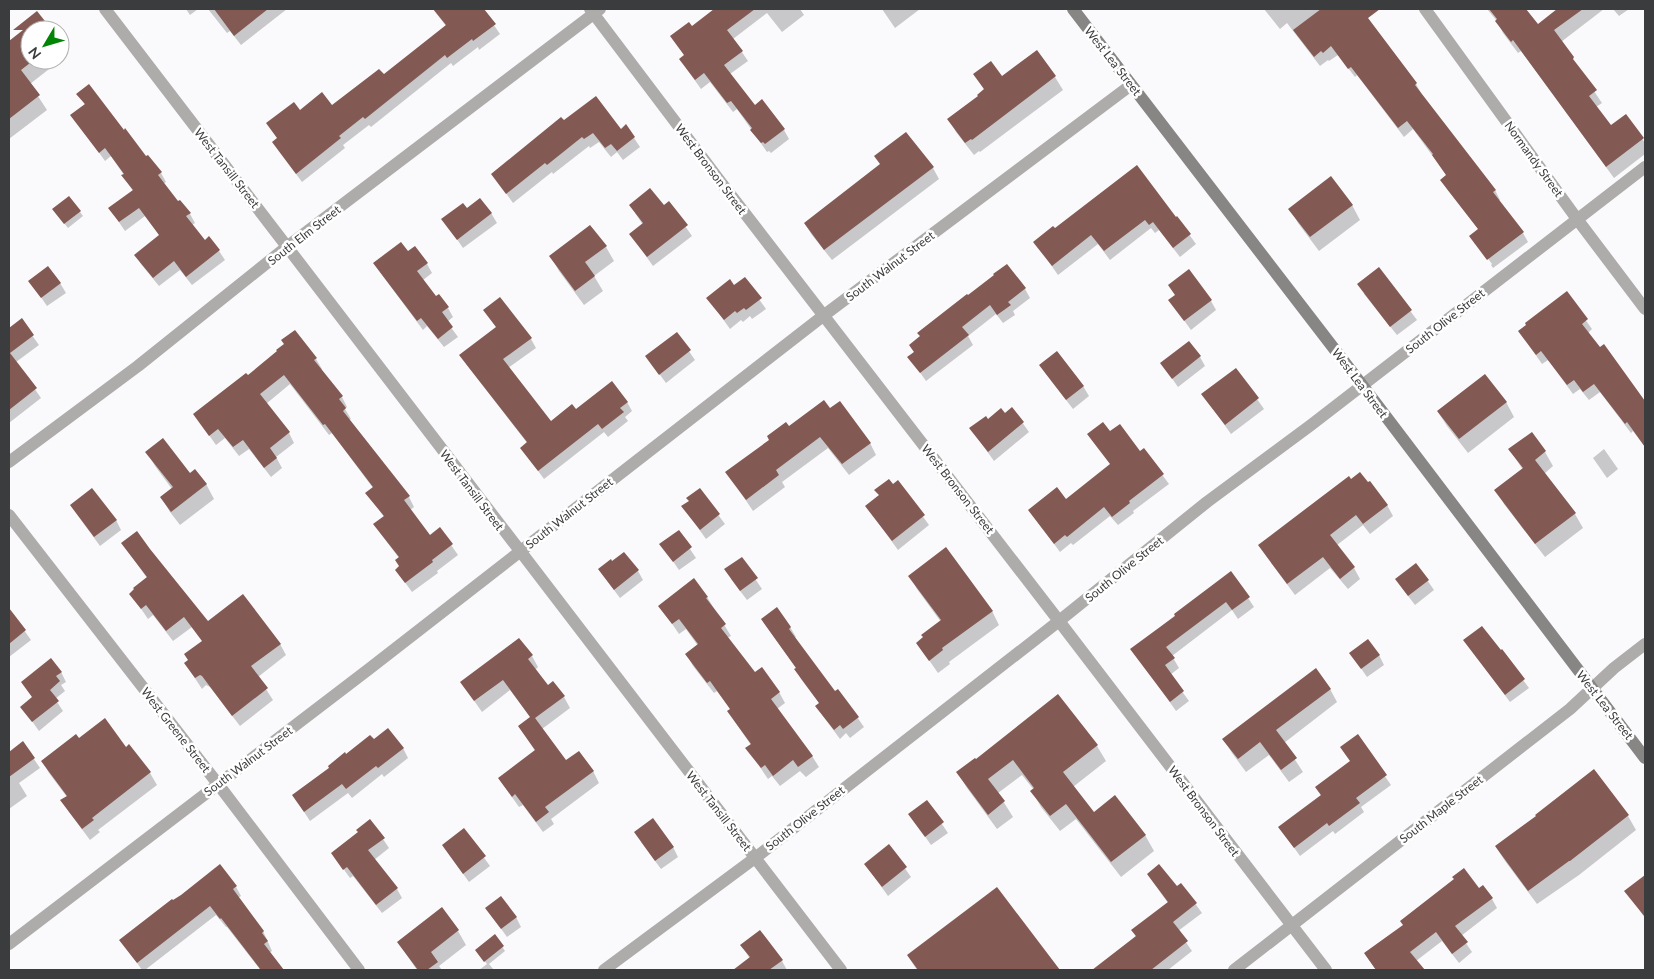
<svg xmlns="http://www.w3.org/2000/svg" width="1654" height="979" font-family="Lato,sans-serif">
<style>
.shadow{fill:#0003}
.building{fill:#835953}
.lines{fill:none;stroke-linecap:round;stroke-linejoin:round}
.street{stroke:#adacab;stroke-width:12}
.secondary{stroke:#888685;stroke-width:12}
.labels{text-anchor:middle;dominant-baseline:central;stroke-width:5;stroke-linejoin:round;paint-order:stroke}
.street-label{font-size:12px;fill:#3b3c3d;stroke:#fff}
</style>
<rect width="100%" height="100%" fill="#fafafd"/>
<path class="shadow" d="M186 9H198L190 15Z
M208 9H287L241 45 230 31 227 33Z
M433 9H483L500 34 479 50 478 47 453 66 451 63 371 127 369 125 343 145 345 148 302 182 279 151 274 142 278 139 268 124 299 112 332 107 383 76 446 26Z
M716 9H800L804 15 782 32 767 13 733 39 748 61 730 74 754 106 784 130 789 139 771 153 769 151 767 152 737 109 733 112 710 82 701 89 686 68 685 56 671 36 692 28Z
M882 9H920L895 28Z
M1264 9H1361L1416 84 1421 93 1420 94 1495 190 1500 200 1498 201 1523 233 1528 242 1493 268 1491 265 1492 264 1477 244H1475L1470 236 1479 230 1447 189 1442 180 1447 176 1413 129 1404 137 1357 75 1355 77 1338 55 1329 61 1328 60 1320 66 1287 23 1280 29Z
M1487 9H1525L1537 26 1559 9H1604L1561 42 1602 103 1596 107 1611 127 1626 116 1645 143V154L1614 178 1521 51 1518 53 1503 33 1497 21Z
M1613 9H1629L1619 16Z
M20 26 51 30H30V60H60V42L67 55 30 84 47 110 9 139V42L24 31Z
M1036 51 1055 77 1063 90 980 152 979 151 974 155 956 132 949 119 980 97 985 91 975 75 1002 78Z
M78 94 161 173 166 182 163 184 178 203 190 214 195 223 192 225 204 242 209 238 219 251 225 260 192 285 180 270 159 286 141 264 136 255 160 236 145 216 125 231 110 209 133 191 123 176 124 175 111 156 105 161 72 115 85 105Z
M563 122 620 130 626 126 640 147 623 160 617 152 611 157 599 142 590 148 589 146 553 174 552 172 513 203 492 174Z
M881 165 933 168 939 179 832 260 812 235 805 224Z
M1136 167 1175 219 1177 218 1196 244 1180 257 1159 230 1155 233 1151 228 1110 260 1098 244 1058 275 1035 242 1054 230Z
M69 197 83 216 68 228 56 213Z
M669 203 692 236 653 266 631 235 643 225 630 205 663 207Z
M1352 205 1360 220 1319 251 1298 223 1290 209Z
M467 210 491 213 497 223 463 248 443 219Z
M606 247 614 261 594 276 603 291 584 305 559 271 551 256Z
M408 253 427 264 432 273 423 280 436 298 448 308 453 317 447 322 458 337 444 347 427 326 423 330 380 272Z
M1379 269 1417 320 1397 335 1364 294Z
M996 276 1025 289 1030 298 1013 311 1015 315 1003 323 996 314 968 336 973 345 926 381 909 357 967 297Z
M744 278 766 309 752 319 750 316 743 322 741 320 730 329 708 298 734 287Z
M60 283 66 293 47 306 36 290Z
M1169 286 1211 301 1216 310 1191 330 1170 301 1176 296Z
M1566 293 1592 329 1588 333 1645 404V447L1633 431 1631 433 1600 392 1589 400 1580 389 1573 394 1548 360 1542 364 1519 331Z
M485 311 531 339 536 348 508 368 551 422 576 411 627 402 632 411 625 417 628 421 608 437 604 432 544 479 522 449 528 444 466 364 497 328Z
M21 320 39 345 16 362 41 398 9 423V330Z
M295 331 316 359 322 369 321 370 342 397 347 407 345 409 351 419 349 420 409 497 414 507 410 510 430 537 440 529 458 555 437 571 438 573 412 592 396 570 400 567 399 558 381 534 375 524 384 517 367 493 373 488 332 433 329 435 290 384 266 404 289 433 294 443 276 457 282 468 271 477 249 449 239 456 225 438 216 445 194 414 248 377 285 345Z
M677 334 695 360 666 383 647 357Z
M1057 352 1083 386 1089 396 1073 409 1046 374 1040 365Z
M1200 357 1205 366 1178 387 1162 364Z
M1236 369 1264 409 1231 434 1203 395Z
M1506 402 1514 417 1468 453 1447 426 1438 412Z
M1012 408 1029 432 994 461 971 429 1004 414Z
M830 410 870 443 876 455 849 475 828 448 782 482 785 487 753 511 727 472 789 427Z
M1089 434 1140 453 1144 450 1169 484 1133 511 1134 513 1118 525 1110 516 1073 545 1071 543 1060 552 1029 510 1066 501 1111 465Z
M1531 434 1545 452 1553 466 1544 474 1575 514 1583 528 1545 557 1504 504 1496 490 1523 470 1510 450Z
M1604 449 1618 469 1607 478 1593 458Z
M147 452 206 484 214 499 180 525 170 512 161 497 172 489 155 466Z
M1351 481 1368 483 1387 505 1393 516 1370 534 1363 525 1337 545 1354 568 1360 579 1348 589 1330 568 1295 595 1266 556 1259 545Z
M898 482 929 525 898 550 866 506 880 496 876 490 893 486Z
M699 489 725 524 706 539 683 507 690 501Z
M71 506 116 520 121 530 100 546Z
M678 531 696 558 679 570 661 544Z
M123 544 208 623 280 644 286 655 258 677 273 700 240 726 210 687 206 685 202 689 185 663 189 660 203 642 192 627 173 641 153 615 148 619 131 594 147 578Z
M741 558 762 589 747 600 731 579Z
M1416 564 1434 590 1415 605 1402 588Z
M599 570 638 571 643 580 620 598Z
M1231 572 1254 607 1238 619 1232 610 1172 656 1179 668 1170 675 1189 701 1176 711 1132 649Z
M910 576 992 611 999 625 949 662 950 664 938 673 917 643 941 622 917 589Z
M707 597 731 636 727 638 755 674 779 692 785 703 777 709 812 756 819 767 806 777 800 771 780 786 772 776 768 779 747 748 751 745 735 722 729 711 731 710 717 691 714 693 693 666 687 655 698 646 686 629 679 634 660 606Z
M11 612 31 640 9 657V614Z
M762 620 790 627 796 637 794 638 835 693 838 690 864 727 850 738 846 733 840 739 823 716 817 706 820 704 801 679 796 670 797 669Z
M1465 641 1500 652 1502 651 1529 688 1510 702Z
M1351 654 1379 655 1384 665 1367 677Z
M532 656 538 667 535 670 547 686 564 697 570 708 542 729 566 762 593 771 599 783 551 819 554 824 543 832 523 805 519 807 499 779 536 752 519 727 531 718 510 690 482 712 461 682Z
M61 672 66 682 61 685 65 691 55 699 63 711 39 731 22 707 33 698 22 682Z
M1330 689 1337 702 1284 743 1303 772 1289 782 1269 755 1246 772 1232 753 1224 740Z
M1357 736 1391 785 1361 807 1364 812 1335 834 1333 831 1300 856 1280 828 1322 797 1316 788 1351 762Z
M79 740 126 748 129 746 150 773 157 785 98 830 100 832 90 840 69 812 62 801 67 797 49 773 42 761Z
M373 741 403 748 408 758 384 777 382 774 352 798 348 793 310 821 293 795 346 755Z
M23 743 40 768 19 783 27 796 9 809V754Z
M1097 746 1106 761 1073 787 1094 814 1145 835 1154 851 1121 877 1076 819 1060 831 1041 807 1032 791 1034 790 1022 775 998 793 1013 817 997 829 967 788 958 773 975 760Z
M1594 771 1628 816 1636 830 1579 875 1537 904 1505 861 1496 847 1537 816Z
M927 802 948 833 931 845 910 815Z
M464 830 490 866 469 882 443 846Z
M383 839 389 848 374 860 397 889 402 898 382 913 353 876 350 878 332 853Z
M641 842 673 847 678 857 661 869Z
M889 846 911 877 888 896 865 864Z
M1148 875 1176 888 1181 884 1202 913 1178 931 1192 951 1168 970H1109L1105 962 1136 937 1133 931 1168 903Z
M1645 876V918L1626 891Z
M236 887 241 896 238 898 263 931 272 951 269 953 282 970H259V968L227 927H226L216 915 145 970H142L121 940Z
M997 889 1058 970H917L908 956Z
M1479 889 1492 899 1497 908 1461 936 1472 952 1459 963 1442 941 1416 961 1423 970H1376L1365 954Z
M487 909 516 917 521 927 507 937Z
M458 931 466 945 439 966 442 970H417L398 942Z
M495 936 505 951 489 964 494 970H479L487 964 479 954Z
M742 946 782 961 787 970H746L742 964 750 959Z"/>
<path class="building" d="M214 9H268L234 36Z
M433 9H484L496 24 473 41 472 39 447 58 445 55 365 119 363 117 339 136 341 138 296 174 272 142 277 138 266 123 294 102 300 110 322 92 332 105 379 69 384 74 446 25Z
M714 9H755L727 30 743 51 724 65 755 105 762 99 785 129 765 144 763 142 761 143 750 130 752 128 731 101 727 103 704 73 695 80 679 59 684 55 670 36 689 22 692 26Z
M1321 9H1380L1368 18 1417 83 1415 85 1496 190 1493 192 1524 232 1487 260 1469 236 1478 229 1440 180 1446 175 1432 155 1433 154 1407 121 1398 128 1351 67 1348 69 1331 46 1323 53 1321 51 1314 57 1293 30Z
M1489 9H1526L1538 24 1557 9H1583L1554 30 1574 57 1573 59 1597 90 1589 96 1611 125 1626 114 1644 138 1606 167 1513 40 1511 42 1495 21 1497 19Z
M37 11 52 30H30V63L21 70 40 95 9 119V41L23 30H13Z
M1037 50 1056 76 972 140 971 139 965 143 947 119 978 96 977 95 984 89 973 74 991 61 1002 76Z
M89 84 124 130 125 128 146 156 148 155 162 172 158 175 178 201 180 200 191 213 186 216 205 240 209 236 220 250 186 277 174 261 153 278 134 255 159 235 139 208 119 222 108 208 133 190 121 175 124 174 105 148 99 153 70 115 85 104 76 94Z
M596 96 621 129 626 124 635 137 617 151 611 144 605 148 593 133 584 139 582 137 547 165 545 163 506 194 491 174 561 117 564 120Z
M906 132 934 167 824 250 804 223 880 164 874 156Z
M1137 165 1176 217 1177 216 1191 234 1173 248 1153 222 1149 225 1145 220 1104 251 1091 235 1052 266 1033 242 1053 226 1055 228Z
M1331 176 1353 205 1310 237 1288 209Z
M650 188 664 205 669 201 688 225 647 257 629 234 643 223 629 205Z
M69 196 81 211 64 224 52 209Z
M480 198 492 213 457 240 441 219 463 203 467 208Z
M590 225 607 246 585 262 595 276 575 291 549 256Z
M401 242 408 251 415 246 428 263 417 271 436 296 439 294 449 307 442 312 453 327 438 339 421 318 417 321 373 263Z
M1007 264 1026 288 1008 302 1011 305 997 315 990 305 962 327 969 335 920 373 907 357 914 352 909 345 920 336 917 333 967 294 968 295 994 275 993 274Z
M48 266 61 283 41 298 28 281Z
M1379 267 1412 310 1390 327 1357 284Z
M1189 269 1212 300 1184 321 1168 300 1175 295 1168 285Z
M745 277 762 298 746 310 744 308 737 313 735 311 724 320 706 298 730 279 734 285Z
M1567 291 1588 319 1582 324 1600 347 1604 344 1645 401V447L1627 422 1625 424 1594 384 1583 392 1574 380 1567 385 1541 351 1536 355 1518 331 1526 325 1525 323Z
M500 297 532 338 503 359 551 421 572 404 576 409 612 381 628 402 620 408 624 412 602 429 598 424 538 471 520 448 527 442 459 355 496 327 483 310Z
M22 318 34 335 10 353 37 388 9 410V328Z
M295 330 317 358 314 360 343 396 339 399 346 408 343 411 410 496 404 500 430 535 440 527 453 544 432 560 433 562 405 583 395 570 399 566 395 560 399 557 373 524 384 516 365 493 373 487 325 424 323 425 284 375 260 394 290 432 270 448 277 458 264 468 243 440 233 447 218 429 209 436 193 414 246 373 248 375 277 351 276 350 284 344 281 340Z
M677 332 691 350 659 375 645 356Z
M1189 341 1201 356 1172 379 1160 363Z
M1057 351 1084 386 1066 400 1039 365Z
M1236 368 1259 398 1225 425 1201 394Z
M1485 374 1507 402 1459 439 1437 411Z
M824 400 830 408 840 401 871 443 842 464 820 437 776 470 779 475 746 500 725 472 769 440 767 436 786 422 789 426Z
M1012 407 1024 422 988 452 969 428 986 416 988 419 1001 408 1005 413Z
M1103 422 1110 431 1120 424 1140 451 1144 448 1164 474 1129 501 1130 503 1112 517 1104 507 1067 537 1065 535 1054 544 1028 510 1057 487 1066 499 1110 464 1087 434Z
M1532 432 1546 451 1535 460 1576 513 1535 544 1494 490 1523 468 1508 449Z
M163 438 190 473 195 469 207 484 171 512 160 497 173 487 145 452Z
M1360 472 1368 482 1370 481 1388 505 1363 524 1356 515 1330 535 1355 567 1340 579 1323 557 1287 584 1258 545 1349 476 1351 479Z
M889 479 893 484 898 480 925 515 892 541 865 506 879 495 874 490Z
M92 488 117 520 94 537 70 505Z
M700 488 720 514 700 530 681 506 689 501 686 498Z
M679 530 692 547 673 562 659 544Z
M137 531 150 549 208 621 243 594 281 644 251 666 268 688 232 716 202 676 200 675 195 678 184 663 188 660 184 654 202 641 184 617 166 631 146 605 141 609 129 594 134 589 133 588 147 577 121 543Z
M946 547 993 611 942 648 943 650 929 661 916 643 923 637 921 635 941 620 908 576Z
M624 552 639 570 614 590 598 569 611 559 612 561Z
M742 557 758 578 740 591 724 569Z
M1416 563 1429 580 1408 596 1395 579Z
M1231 571 1250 597 1232 610 1226 602 1166 647 1175 658 1165 665 1184 691 1170 702 1130 649 1175 616 1174 614Z
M694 578 708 597 706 598 726 624 721 628 755 672 762 667 780 692 771 699 813 756 798 767 793 760 773 776 765 765 761 768 745 748 751 744 727 711 730 709 710 681 707 683 685 654 698 644 679 619 672 624 658 606Z
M777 607 791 627 789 629 835 691 838 689 859 717 843 729 840 725 834 730 815 706 819 703 794 669 796 668 761 619Z
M9 608 26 630 9 644Z
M1482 626 1501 650 1502 649 1525 679 1505 695 1463 640Z
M519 638 533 655 528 659 548 685 553 681 565 696 535 718 566 760 579 751 594 771 545 807 549 812 536 822 515 794 512 797 498 778 535 750 518 726 530 717 503 680 474 701 460 682Z
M1368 639 1380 655 1361 669 1349 653Z
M51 658 62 672 56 676 60 681 50 690 59 701 32 722 20 707 32 697 21 682Z
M1316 668 1331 689 1276 730 1297 758 1281 770 1260 742 1238 759 1222 739Z
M1058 694 1098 745 1063 772 1094 812 1115 795 1146 835 1111 862 1066 804 1050 816 1030 791 1034 788 1013 760 988 779 1005 801 988 815 956 772 975 758 976 759Z
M105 718 126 747 129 744 151 772 92 818 94 820 82 829 60 800 67 796 41 761 76 734 79 738Z
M388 728 404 748 378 768 376 766 346 789 342 784 304 812 292 795 329 768 328 766 345 752 346 754 370 735 374 739Z
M1358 734 1387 775 1356 798 1360 803 1329 826 1327 823 1294 848 1278 827 1321 795 1315 787 1350 761 1340 747Z
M23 741 35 758 9 777V752Z
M1594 769 1629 815 1570 861H1569L1528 891 1495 846 1536 816 1535 815Z
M927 800 944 822 925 837 908 814Z
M653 818 674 847 655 861 634 832Z
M370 819 385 838 368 850 398 888 376 905 347 867 343 870 331 853 358 832 356 830Z
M464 828 486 856 463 874 442 845Z
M889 844 907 867 882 887 864 864Z
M220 864 237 886 233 889 264 931 262 933 268 941 264 944 284 970H261L221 918 220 919 210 906 137 963 119 940 172 899 173 900 181 895Z
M1159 864 1177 886 1181 883 1197 903 1173 922 1188 941 1151 970H1092L1136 936 1131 930 1168 902 1147 874Z
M1464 868 1479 888 1483 885 1493 898 1455 926 1468 942 1452 954 1436 932 1410 952 1425 970H1376L1364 953 1403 925 1400 921 1454 879 1452 877Z
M1645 875V917L1624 891Z
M997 887 1060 970H918L907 955Z
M501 896 517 917 501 929 485 908Z
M442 907 459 930 431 952 438 962 427 970H418L397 942Z
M760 930 783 960 769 970H733L750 957 740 945Z
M495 934 504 946 484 962 475 950Z"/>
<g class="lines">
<path class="street" d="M105 9 841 970
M590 9 723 185 1059 621 1326 970
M1425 9 1577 219 1645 309
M9 462 138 366 288 246 600 9
M9 515 218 784 359 970
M9 944 369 669 823 316 1131 85
M604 970 755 858 1059 621 1207 502 1311 425 1645 167
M1234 970 1570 709 1614 668 1645 644"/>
<path class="secondary" d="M1073 9 1362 385 1645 758"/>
</g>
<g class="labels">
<g class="street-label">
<text transform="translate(1113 61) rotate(52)">West Lea Street</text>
<text transform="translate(1534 159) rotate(54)">Normandy Street</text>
<text transform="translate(227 168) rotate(52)">West Tansill Street</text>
<text transform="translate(711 169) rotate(53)">West Bronson Street</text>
<text transform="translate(304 235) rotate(-38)">South Elm Street</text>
<text transform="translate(890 266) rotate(-37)">South Walnut Street</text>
<text transform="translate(1445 321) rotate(-38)">South Olive Street</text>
<text transform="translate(1360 383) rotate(53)">West Lea Street</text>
<text transform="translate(958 489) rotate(52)">West Bronson Street</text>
<text transform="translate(472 490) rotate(53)">West Tansill Street</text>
<text transform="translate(569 513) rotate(-38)">South Walnut Street</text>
<text transform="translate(1124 569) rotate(-39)">South Olive Street</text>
<text transform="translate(1605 705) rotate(52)">West Lea Street</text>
<text transform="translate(176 730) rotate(52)">West Greene Street</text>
<text transform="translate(248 761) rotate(-37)">South Walnut Street</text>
<text transform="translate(1441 809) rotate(-38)">South Maple Street</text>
<text transform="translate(719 811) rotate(52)">West Tansill Street</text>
<text transform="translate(1204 811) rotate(53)">West Bronson Street</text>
<text transform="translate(805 818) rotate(-38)">South Olive Street</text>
</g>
</g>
<rect width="1654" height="979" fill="none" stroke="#3b3c3d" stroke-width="20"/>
<g transform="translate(45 45) rotate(232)"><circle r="24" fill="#ffffff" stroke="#b1b1b1"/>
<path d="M0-4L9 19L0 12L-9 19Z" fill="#028505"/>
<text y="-8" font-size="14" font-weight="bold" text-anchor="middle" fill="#3b3c3d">N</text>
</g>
</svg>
